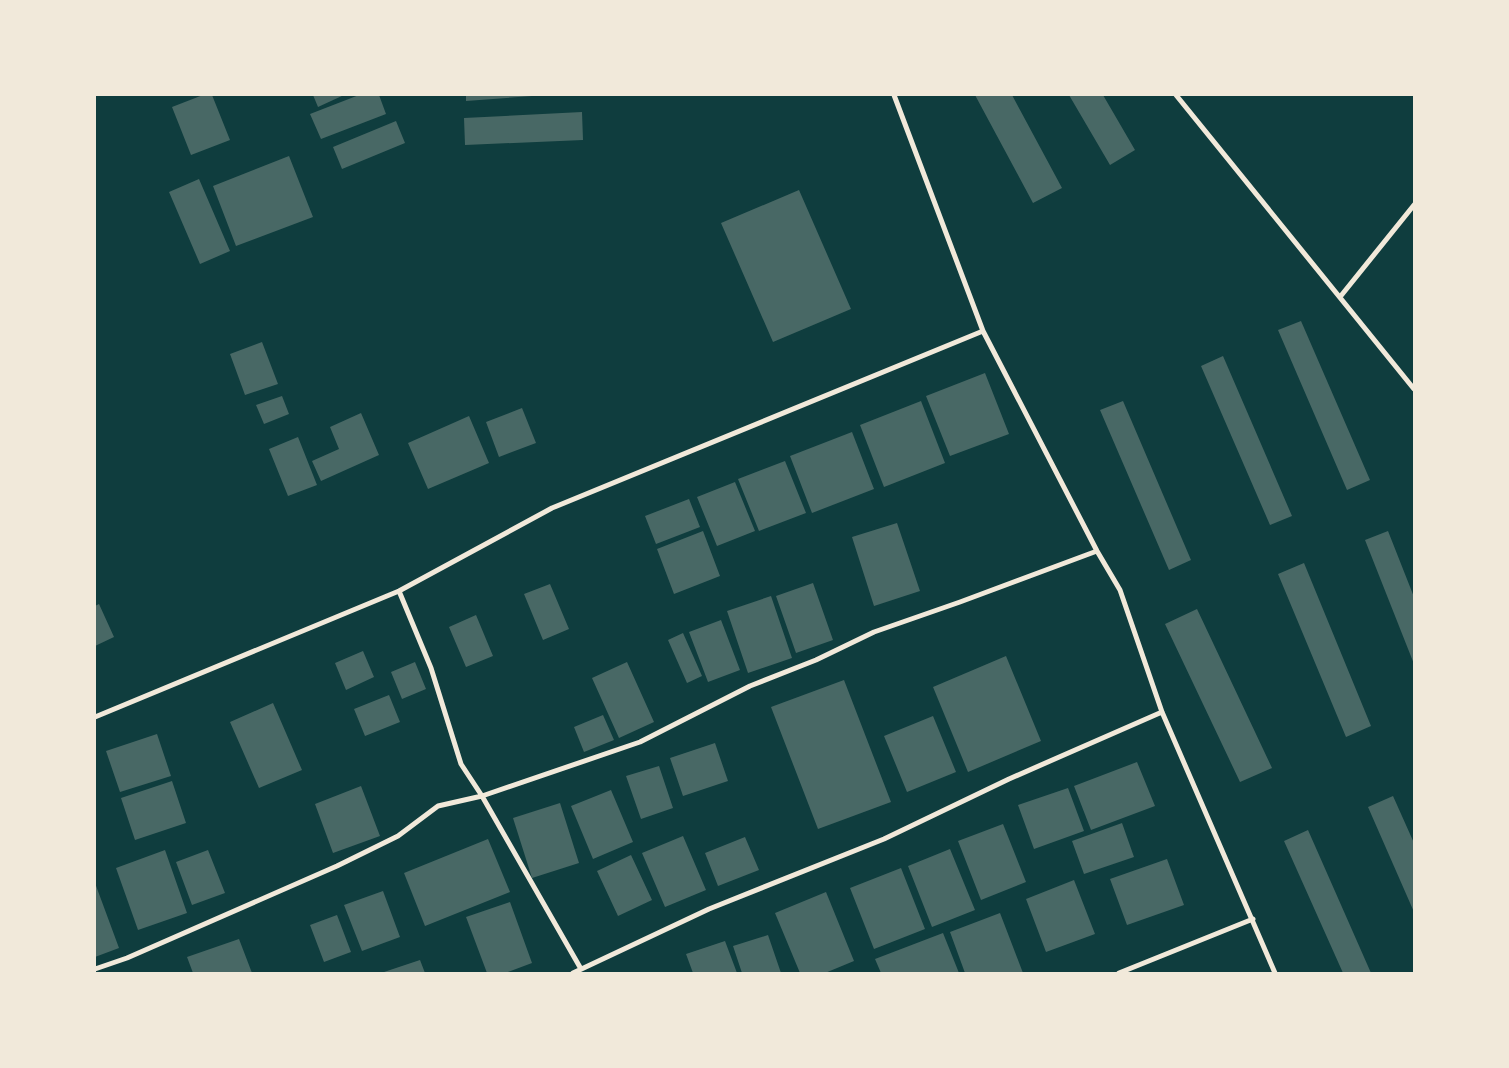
<svg xmlns="http://www.w3.org/2000/svg" width="1509" height="1068" font-family="'Asap Condensed',sans-serif">
<style>
.building{fill:#486865}
.lines{fill:none;stroke-linecap:round;stroke-linejoin:round}
.minor{stroke:#f1e9da;stroke-width:5}
</style>
<rect width="100%" height="100%" fill="#0f3d3e"/>
<path class="building" d="M203 95H212L230 140 191 155 172 107Z
M313 95H344L318 107Z
M359 95H379L386 114 321 139 310 114Z
M466 95H532V96L466 101Z
M975 95H1012L1062 188 1033 203Z
M1069 95H1103L1135 150 1110 165Z
M582 112 583 140 465 145 464 118Z
M396 121 405 143 342 169 333 147Z
M289 156 313 217 236 246 213 186Z
M199 179 230 251 200 264 169 192Z
M799 190 851 309 773 342 721 223Z
M1301 321 1370 480 1347 490 1278 330Z
M262 342 278 384 245 395 230 354Z
M1223 356 1292 516 1270 525 1201 366Z
M985 373 1009 434 950 456 926 396Z
M282 396 289 414 264 424 256 405Z
M921 401 945 463 884 487 860 425Z
M1123 401 1191 560 1169 570 1100 410Z
M522 408 536 443 499 457 486 422Z
M361 413 379 455 321 481 312 461 339 449 330 427Z
M469 416 489 463 428 489 408 443Z
M852 432 874 489 812 513 790 456Z
M298 437 317 485 288 496 269 449Z
M785 461 806 513 759 531 738 479Z
M735 482 755 531 717 546 697 497Z
M689 499 700 527 656 544 645 516Z
M897 523 920 591 874 606 852 537Z
M703 531 720 576 674 594 657 549Z
M1388 531 1414 597V664L1365 540Z
M1304 563 1371 726 1346 737 1278 574Z
M813 583 833 640 796 653 776 596Z
M550 584 569 629 543 640 524 594Z
M771 596 792 658 748 673 727 611Z
M99 604 114 637 95 646V606Z
M1197 609 1272 768 1240 782 1165 624Z
M476 615 493 656 466 667 449 627Z
M721 620 740 670 708 682 689 632Z
M683 633 702 676 687 683 668 640Z
M363 651 374 677 346 690 335 663Z
M1006 656 1041 741 968 772 933 687Z
M415 662 426 689 402 699 391 672Z
M627 662 654 722 619 738 592 678Z
M844 680 891 802 818 829 771 707Z
M389 695 400 722 365 736 354 709Z
M273 703 302 770 259 788 230 722Z
M603 715 614 740 584 752 574 727Z
M933 716 956 772 907 792 884 736Z
M157 734 171 776 120 792 106 751Z
M715 743 728 781 683 796 670 758Z
M1137 762 1155 806 1091 830 1074 786Z
M659 766 673 808 641 819 626 776Z
M172 781 186 823 135 840 121 798Z
M361 786 380 836 333 853 315 804Z
M1068 788 1084 831 1034 849 1018 805Z
M611 790 633 842 593 859 571 806Z
M1393 796 1414 843V912L1368 807Z
M560 803 579 863 532 878 513 818Z
M1122 823 1134 857 1084 874 1072 841Z
M1003 824 1026 882 981 900 958 841Z
M1308 830 1371 973H1343L1284 841Z
M683 836 706 890 665 907 642 853Z
M745 837 759 870 718 886 705 853Z
M488 839 510 892 425 926 404 873Z
M950 849 975 910 932 927 908 866Z
M165 850 187 913 138 930 116 868Z
M208 850 225 893 192 905 176 862Z
M631 855 652 900 618 916 597 871Z
M1167 859 1184 905 1127 925 1110 879Z
M901 868 925 929 874 949 850 888Z
M1074 880 1095 934 1046 952 1026 899Z
M95 883 119 948 95 957Z
M383 891 400 937 362 951 344 905Z
M826 892 854 961 825 973H800L775 913Z
M510 902 532 963 505 973H487L466 917Z
M1000 913 1023 973H965L950 932Z
M337 915 351 952 324 962 310 925Z
M943 933 959 973H881L875 959Z
M768 935 781 973H742L733 946Z
M239 939 252 973H193L187 957Z
M725 941 737 973H693L686 954Z
M420 960 425 973H381Z"/>
<g class="lines">
<path class="minor" d="M894 95 983 331 1097 551 1120 590 1162 712 1275 973
M1176 95 1414 389
M1340 297 1414 205
M95 717 399 591 552 508 983 331
M95 969 127 958 337 866 398 836 438 806 482 796 461 764 431 668 399 591
M581 969 482 796 640 742 750 686 816 660 874 632 960 602 1097 551
M573 973 709 909 884 839 1009 779 1162 712
M1119 973 1253 919"/>
</g>
<rect width="1509" height="1068" fill="none" stroke="#f1e9da" stroke-width="192"/>
</svg>
